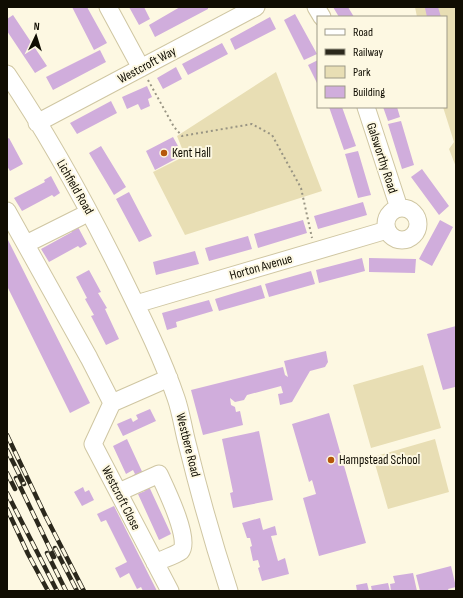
<svg xmlns="http://www.w3.org/2000/svg" width="463" height="598" font-family="'Sofia Sans Condensed',sans-serif">
<style>
.green{fill:#e8deb4}
.building{fill:#d0addc}
.lines{fill:none;stroke-linecap:round;stroke-linejoin:round}
.minor-casing{stroke:#cfc6a2;stroke-width:19}
.path{stroke:#989483;stroke-width:2;stroke-dasharray:2 3;stroke-linecap:butt}
.minor{stroke:#fff;stroke-width:17}
.rail-casing{stroke:#2b281c;stroke-width:4.5}
.rail{stroke:#fdf8e2;stroke-width:3;stroke-dasharray:9;stroke-linecap:butt}
.poi-dot{fill:#b6570a;stroke:#fdf8e2;stroke-width:1.5}
.labels{text-anchor:middle;dominant-baseline:central;stroke-width:4;stroke-linejoin:round;paint-order:stroke}
.street-label{font-size:13px;fill:#100d02;stroke:#fdf8e2}
.poi-label{font-size:13px;fill:#100d02;stroke:#fdf8e2;text-anchor:start}
</style>
<rect width="100%" height="100%" fill="#fdf8e2"/>
<path class="green" d="M415 7H456V167L449 149 454 142 443 107H446V17H417Z
M276 72 322 191 185 235 153 172 185 156 177 136Z
M423 365 441 428 371 448 353 385Z
M435 439 449 492 388 509 373 457Z"/>
<path class="building" d="M72 7H87L107 43 94 50Z
M129 7H144L150 19 139 25Z
M180 7H208V9L155 37 149 25Z
M333 7H348L354 17H339Z
M428 7H438L441 17H427L425 8Z
M295 14 317 54 304 60 284 20Z
M13 15 47 66 35 73 7 31V19Z
M270 17 276 29 235 50 230 39Z
M222 43 228 54 188 75 182 64Z
M100 50 106 62 53 90 46 77Z
M318 60V85L308 65Z
M176 67 182 79 163 89 157 78Z
M147 86 152 97 148 99 150 106 141 110 138 104 127 109 122 97Z
M111 101 117 113 77 134 70 123Z
M329 107H342L356 146 344 150Z
M383 107H397L400 117 388 121Z
M401 121 414 165 402 169 388 124Z
M173 137 183 155 155 170 146 151Z
M9 138 23 164 10 171 7 166V139Z
M101 146 126 187 114 195 89 153Z
M358 151 371 195 358 198 345 154Z
M422 169 449 206 439 215 411 177Z
M51 176 60 193 54 197 52 195 22 211 14 198 45 182 44 180Z
M129 192 152 236 139 242 116 199Z
M363 202 367 215 318 229 314 216Z
M303 220 307 233 258 248 254 234Z
M440 220 453 227 432 266 419 259Z
M78 227 87 244 80 248 78 246 49 262 41 249 72 232 71 230Z
M248 236 252 249 209 261 205 248Z
M7 238 90 403 70 413 7 286Z
M195 251 199 264 156 275 153 262Z
M362 258 365 271 319 283 316 270Z
M369 258 416 259 415 273 369 272Z
M89 270 101 292 98 293 107 308 105 309 119 339 106 345 91 316 94 315 85 299 87 298 76 277Z
M311 271 315 284 269 297 265 284Z
M261 285 265 298 219 311 215 299Z
M209 300 213 311 176 322 177 327 167 330 162 313Z
M456 326V391L455 387 443 390 427 334Z
M326 351 328 362 325 367 310 371 292 402 280 405 278 394 283 393 281 386 247 395 244 400 235 402 230 398 231 405 235 407 236 412 240 411 243 425 203 435 191 390 283 367 285 375 288 377 284 361Z
M150 409 156 421 123 436 117 424 131 418 133 422 138 419 136 415Z
M329 413 366 543 319 556 303 498 316 494 312 480 309 482 292 424Z
M259 431 273 500 233 508 230 493 233 492 222 439Z
M127 439 171 534 159 540 138 494 145 491 143 487 135 491 129 478 135 474 133 470 126 474 113 446Z
M83 487 85 492 89 490 94 500 82 506 74 492Z
M114 506 157 591H143L141 587 137 589 129 573 120 578 115 568 127 562 106 520 101 522 97 514Z
M260 518 263 530 275 526 277 535 271 536 278 561 285 558 289 574 262 581 258 568 260 567 258 560 253 561 250 547 252 546 250 538H247L242 523Z
M451 566 456 587 448 589 449 591H420L416 575Z
M413 573 417 591H391L390 584 395 583 393 576Z
M367 583 369 591H357L356 585Z
M388 583 390 591H372L371 586Z"/>
<g class="lines">
<defs>
<path id="minor" d="M108 7 141 68
M316 7 322 17
M7 74C49 136 85 202 118 268 139 311 161 354 176 398 181 412 183 428 187 443 199 492 213 542 229 591
M366 107 399 208
M37 123 256 7
M386 224a16 16 0 1 1 32 0a16 16 0 1 1-32 0Z
M7 211 89 358 112 403 93 444 170 591
M26 244 80 217
M136 304 387 230
M112 403 169 378
M119 492 159 474C165 487 191 540 181 551 176 555 161 560 155 563"/>
</defs>
<use href="#minor" class="minor-casing"/>
<path class="path" d="M148 80 174 127 182 136 252 124 272 135 301 188 312 238"/>
<use href="#minor" class="minor"/>
<defs>
<path id="rail" d="M7 435 45 515 84 591
M7 450 24 484
M7 473 15 489
M16 478 54 557
M7 493 57 591
M7 509 28 554 48 591
M55 548 77 591
M47 553 66 591"/>
</defs>
<use href="#rail" class="rail-casing"/>
<use href="#rail" class="rail"/>
</g>
<g class="poi-dot">
<circle cx="164" cy="153" r="4"/>
<circle cx="331" cy="460" r="4"/>
</g>
<g class="labels">
<g class="street-label">
<text transform="translate(147 65) rotate(-28)">Westcroft Way</text>
<text transform="translate(382 158) rotate(72)">Galsworthy Road</text>
<text transform="translate(75 187) rotate(60)">Lichfield Road</text>
<text transform="translate(261 267) rotate(-16)">Horton Avenue</text>
<text transform="translate(188 445) rotate(76)">Westbere Road</text>
<text transform="translate(121 498) rotate(63)">Westcroft Close</text>
</g>
<g class="poi-label">
<text x="172" y="153">Kent Hall</text>
<text x="339" y="460">Hampstead School</text>
</g>
</g>
<rect width="463" height="598" fill="none" stroke="#100d02" stroke-width="16"/>
<rect x="317" y="16" width="130" height="92" fill="#fdf8e2" stroke="#9e9a88"/>
<rect x="325" y="29" width="20" height="6" fill="#ffffff" stroke="#9e9a88"/>
<text x="353" y="36" font-size="12" fill="#100d02">Road</text>
<rect x="325" y="49" width="20" height="6" fill="#2b281c" stroke="#9e9a88"/>
<text x="353" y="56" font-size="12" fill="#100d02">Railway</text>
<rect x="325" y="66" width="20" height="12" fill="#e8deb4" stroke="#9e9a88"/>
<text x="353" y="76" font-size="12" fill="#100d02">Park</text>
<rect x="325" y="86" width="20" height="12" fill="#d0addc" stroke="#9e9a88"/>
<text x="353" y="96" font-size="12" fill="#100d02">Building</text>
<g transform="translate(36 36) rotate(4)" stroke="#fdf8e2" stroke-width="3" paint-order="stroke">
<path d="M0-3L7 15L0 10L-7 15Z" fill="#100d02"/>
<text y="-6" font-size="11" font-weight="bold" text-anchor="middle" fill="#100d02">N</text>
</g>
</svg>
